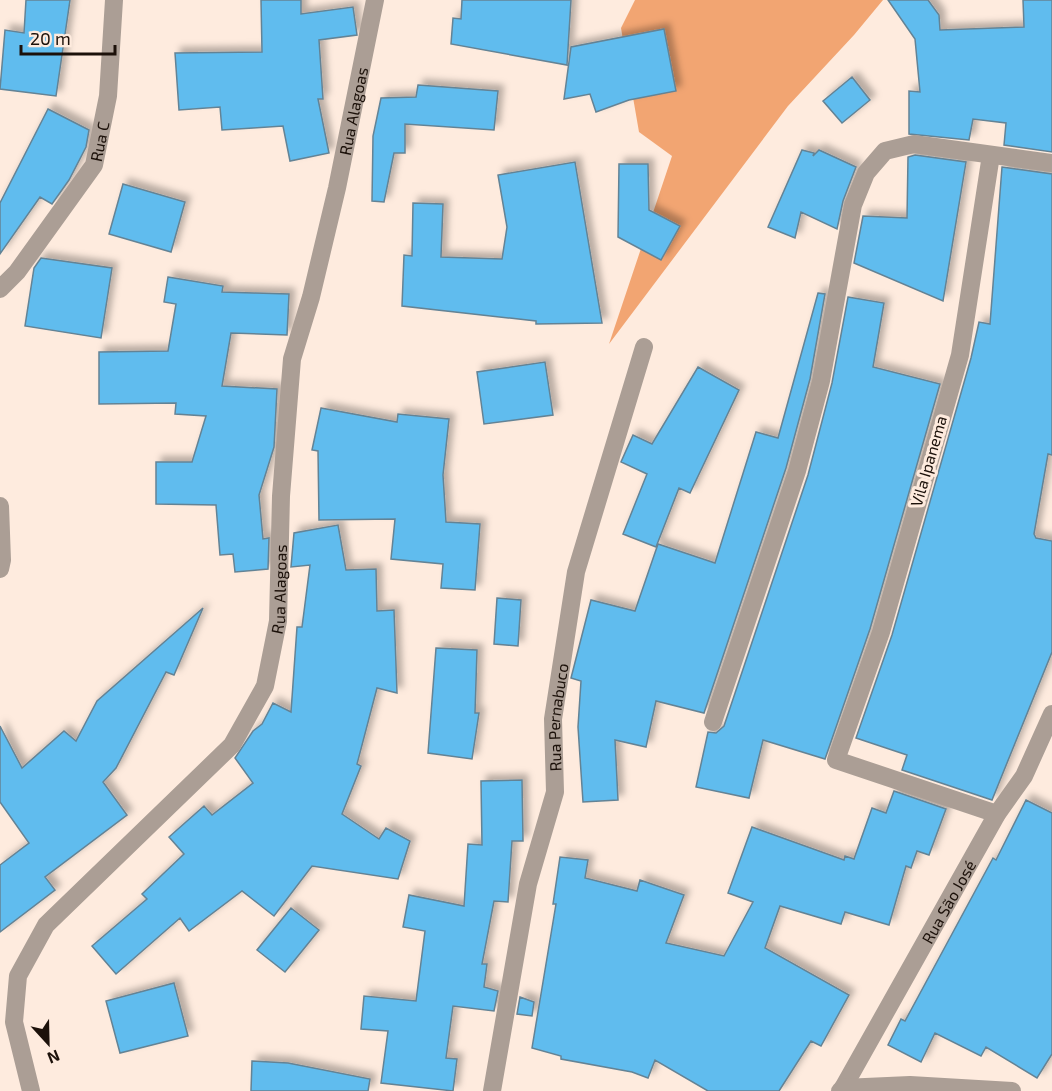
<svg xmlns="http://www.w3.org/2000/svg" width="1052" height="1091" font-family="'Exo 2',sans-serif">
<style>
.forest{fill:#f2a572}
.building{fill:#60bcee;stroke:#648395;stroke-width:1.5;filter:url(#shadow)}
.lines{fill:none;stroke-linecap:round;stroke-linejoin:round}
.minor{stroke:#ab9e95;stroke-width:18}
.labels{text-anchor:middle;dominant-baseline:central;stroke-width:6;stroke-linejoin:round;paint-order:stroke}
.street-label{font-size:16px;fill:#1c110a;stroke:#feebde}
</style>
<defs>
<filter id="shadow"><feDropShadow dx="5.5" dy="-5.5" stdDeviation="3" flood-color="#0004"/></filter>
</defs>
<rect width="100%" height="100%" fill="#feebde"/>
<path class="forest" d="M635 0H883L854 35 788 106 609 344 672 156 639 132 621 28Z"/>
<path class="building" d="M26 0H70L56 96 0 89 5 30 24 33Z
M261 0H301V14L353 7 357 35 319 40 323 99H318L329 153 290 161 283 126 222 130 220 107 179 110 175 53 262 52Z
M462 0H571L567 65 451 44 453 18 461 19Z
M888 0H928L939 15 940 30 1024 27 1023 0H1052V152L1004 145 1006 123 973 119 969 140 909 134V91L920 92 915 39Z
M664 29 676 91 629 100 596 112 590 94 564 99 571 47Z
M852 77 870 100 842 123 823 101Z
M418 85 498 91 494 130 405 124V153H394L384 202 372 201 373 136 381 98 416 97Z
M48 109 89 130 86 147 69 180 52 204 40 197 0 254V203Z
M802 150 814 153 813 156 819 150 856 167 843 201 837 229 801 212 795 238 768 227Z
M915 155 966 162 943 301 854 263 863 216 907 218 908 157Z
M575 162 602 323 536 324V321L402 306 404 255 412 256 413 203 443 204 441 257 502 259 507 227 498 175Z
M619 164H648L649 210 680 226 661 260 618 237Z
M1002 167 1052 174V455L1048 454 1034 534 1036 538 1052 541V652L992 800 902 770 907 755 856 738 892 635 971 358 979 322 990 324Z
M123 184 185 202 171 252 109 234Z
M41 258 112 268 101 338 25 326 34 268Z
M168 277 223 286 222 292 289 294 287 335 231 333 222 386 277 389 274 447 259 495 263 539 269 538 268 569 235 572 233 554 220 555 216 505 156 504V462H192L206 416 175 414 176 403 99 404V352L168 351 176 304 164 302Z
M818 293 825 294 810 379 786 468 704 713 656 701 646 747 615 740 618 800 583 802 578 727 581 681 571 678 591 600 635 611 658 544 715 563 756 432 778 438Z
M848 297 884 303 873 367 940 384 870 629 825 759 763 740 749 798 696 787 708 732 716 733 724 726 808 475 832 383Z
M545 362 553 415 484 424 477 372Z
M698 367 739 390 690 493 679 488 656 547 623 534 647 474 621 462 633 435 652 444Z
M321 408 397 422 398 414 449 419 443 475 446 522 480 524 475 590 441 588 443 564 391 559 395 519 319 520 318 451 312 450Z
M338 525 346 570 376 569 377 611 394 610 397 693 377 688 357 764 361 766 342 814 379 839 386 828 410 841 398 879 312 866 274 916 242 891 189 931 180 918 116 974 92 946 147 899 142 894 184 854 169 837 204 806 212 815 253 783 235 758 253 731 262 724 273 703 291 712 297 627H302L310 565 291 567 294 533Z
M497 598 521 600 518 646 494 644Z
M203 608 174 675 166 672 116 768 103 782 127 815 45 877 55 890 0 932V865L29 843 0 802V726L22 768 64 731 76 741 97 701Z
M436 648 477 650 475 713H479L472 759 428 753Z
M522 780 523 841H512L508 902 494 901 482 964H487L484 987 498 991 494 1011 453 1006 446 1058 457 1059 453 1091 381 1083 388 1031 361 1029 364 996 416 1001 425 931 403 927 409 895 464 906 468 844 482 845 481 781Z
M894 791 946 809 929 855 917 851 911 868 906 866 889 925 845 912 841 924 780 906 765 948 849 995 821 1046 811 1041 779 1091H708L655 1060 648 1078 632 1072 561 1059V1056L532 1048 556 904H553L560 857 588 860 585 878 637 891 640 880 684 895 666 943 724 956 753 902 728 893 752 827 844 860 845 856 854 859 872 808 886 813Z
M1026 800 1052 813V1054L1037 1078 986 1047 981 1056 935 1033 921 1062 888 1045 901 1019 905 1021 993 858 996 860Z
M291 908 319 930 285 972 257 950Z
M174 983 188 1036 120 1053 106 1001Z
M520 997 534 1002 532 1016 517 1014Z
M252 1061 288 1063 370 1079 368 1091H251Z"/>
<g class="lines">
<g class="minor">
<path d="M991 155 960 355 881 632 836 760 997 814"/>
<path id="s1" d="M0 289 17 272 94 165 108 96 114 0"/>
<path d="M0 506 2 560 0 569"/>
<path d="M713 722 797 471 821 381 853 205 866 173 885 151 914 144 1052 163"/>
<path id="s2" d="M843 1088 997 814 1024 776 1052 714"/>
<path id="s3" d="M31 1091 14 1022 18 976 46 925 232 745 265 686 278 621 281 496 292 359 311 297 337 188 375 0"/>
<path id="s4" d="M492 1091 528 884 555 792 553 719 576 572 644 347"/>
<path d="M840 1091 843 1088 910 1085 1012 1091"/>
</g>
</g>
<g class="labels">
<g class="street-label">
<text stroke="none"><textPath href="#s3" startOffset="1086">Rua Alagoas</textPath></text>
<text stroke="none"><textPath href="#s1" startOffset="180">Rua C</textPath></text>
<text transform="translate(928 461) rotate(-74)">Vila Ipanema</text>
<text stroke="none"><textPath href="#s3" startOffset="600">Rua Alagoas</textPath></text>
<text stroke="none"><textPath href="#s4" startOffset="381">Rua Pernabuco</textPath></text>
<text stroke="none"><textPath href="#s2" startOffset="214">Rua São José</textPath></text>
</g>
</g>
<g transform="translate(48 1043) rotate(158)" stroke="#feebde" stroke-width="4.5" paint-order="stroke">
<path d="M0-4.5L10 22L0 15L-10 22Z" fill="#1c110a"/>
<text y="-9" font-size="16" font-weight="bold" text-anchor="middle" fill="#1c110a">N</text>
</g>
<path d="M21 45v9h94v-9" fill="none" stroke="#1c110a" stroke-width="3"/>
<text x="30" y="45" font-size="18" fill="#1c110a" stroke="#feebde" stroke-width="4.5" paint-order="stroke">20 m</text>
</svg>
